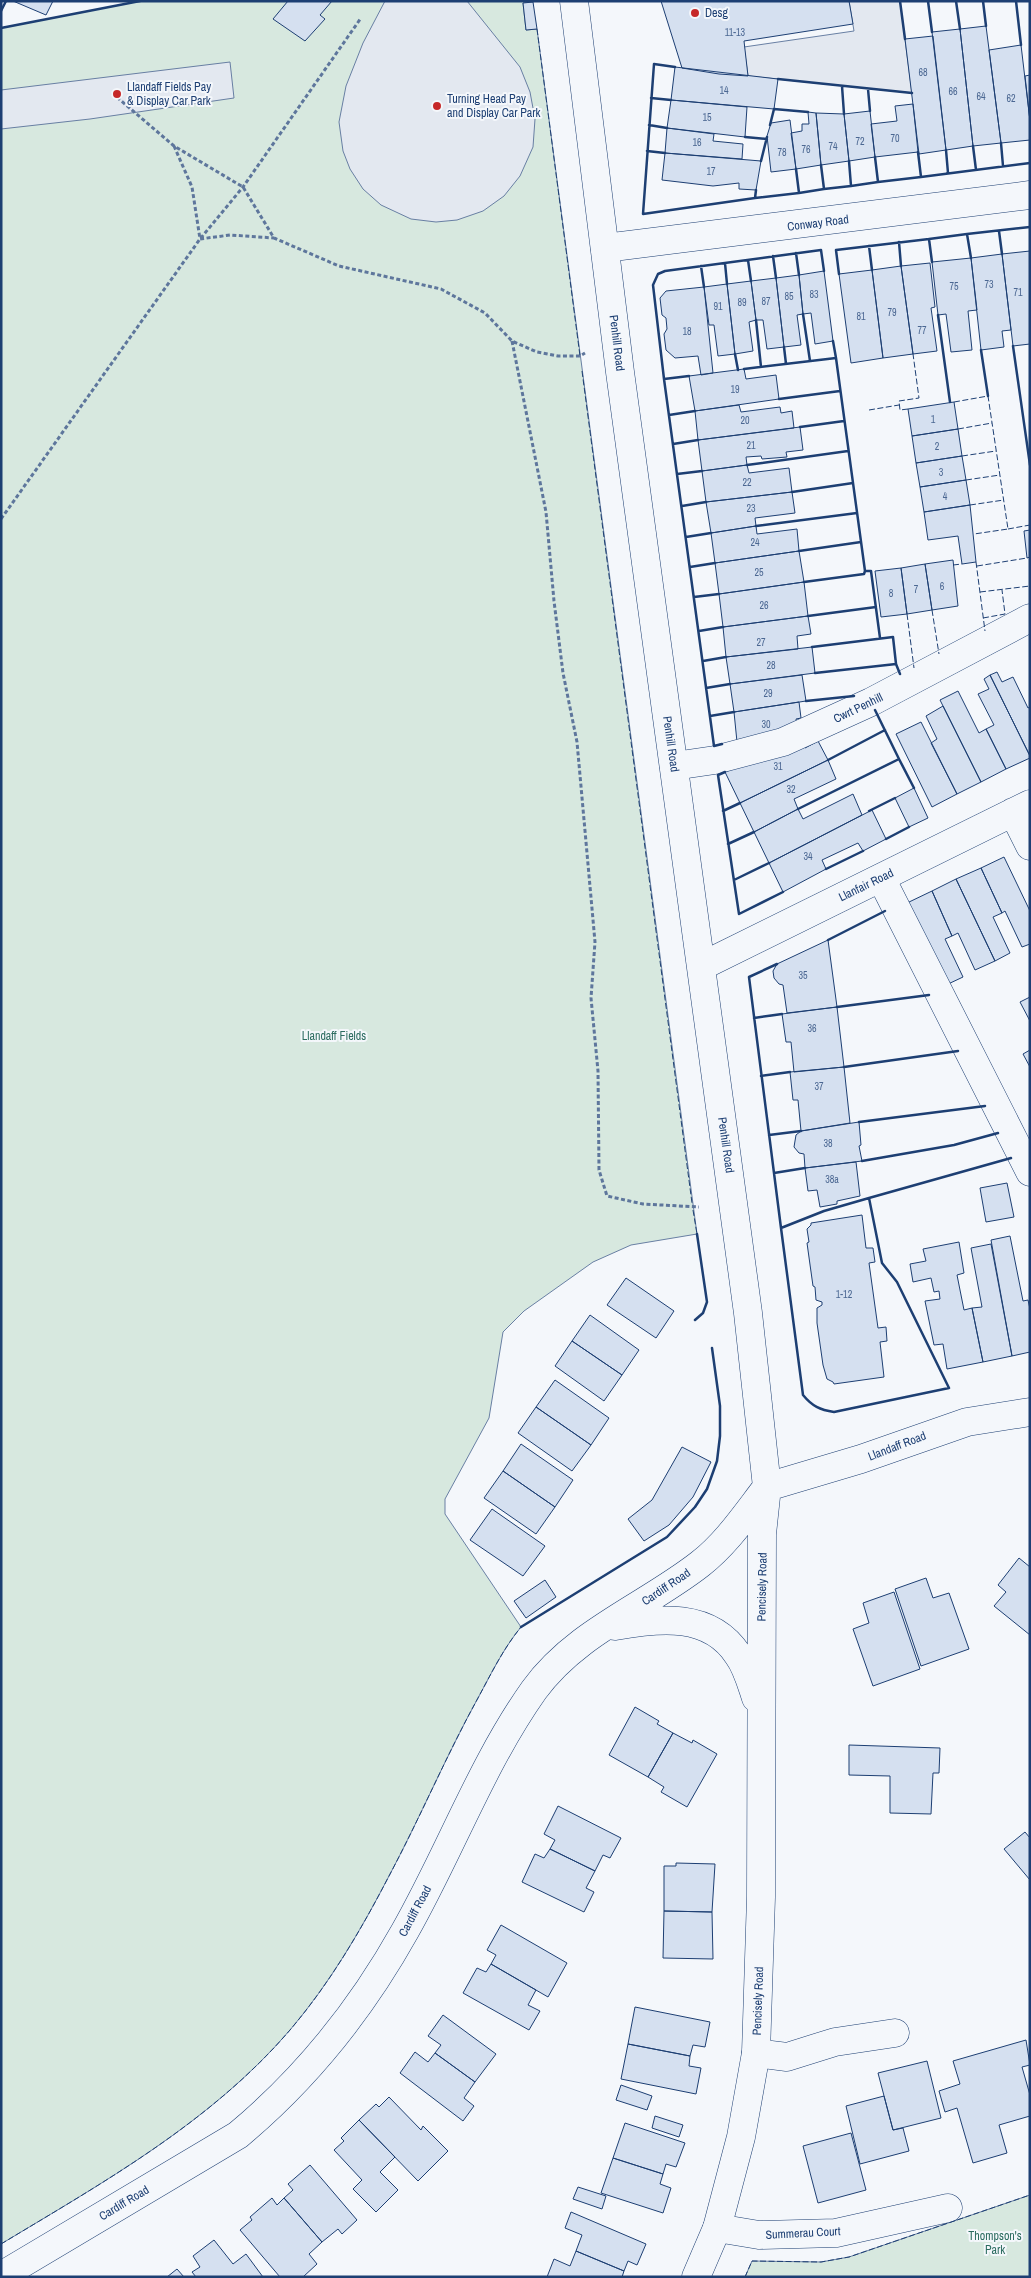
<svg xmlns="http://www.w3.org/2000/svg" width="1031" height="2278" font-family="'Archivo Narrow',sans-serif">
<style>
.green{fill:#d7e8df;stroke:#687fa3}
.parking{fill:#e3e8f0;stroke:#687fa3}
.building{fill:#d5e0f0;stroke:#1d3f73}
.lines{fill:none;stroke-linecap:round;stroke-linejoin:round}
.minor-casing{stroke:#1d3f73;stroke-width:29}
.major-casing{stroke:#1d3f73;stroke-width:29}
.path{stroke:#5e769c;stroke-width:3;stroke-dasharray:4 2.5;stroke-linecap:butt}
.minor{stroke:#f4f7fb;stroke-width:28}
.major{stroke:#f4f7fb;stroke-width:28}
.fence{stroke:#1d3f73;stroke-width:1;stroke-dasharray:6 2.5;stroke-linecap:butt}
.wall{stroke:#1d3f73;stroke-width:2.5}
.poi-dot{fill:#c62828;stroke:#f4f7fb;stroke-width:2}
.labels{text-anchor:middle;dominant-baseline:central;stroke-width:4;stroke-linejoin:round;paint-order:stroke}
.number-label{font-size:10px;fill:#4b6792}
.poi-label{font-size:12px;fill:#1d3f73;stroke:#f4f7fb;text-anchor:start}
.street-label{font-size:12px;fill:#1d3f73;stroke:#f4f7fb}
.park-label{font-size:12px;fill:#2c6c60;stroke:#f4f7fb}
</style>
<rect width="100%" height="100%" fill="#f4f7fb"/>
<path class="green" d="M140 1H533L523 3 526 30 537 29 697 1234 631 1245 593 1262 524 1311 503 1332 489 1418 445 1499V1514L521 1627C503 1649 491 1674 478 1698 446 1756 420 1818 389 1876 361 1930 330 1983 290 2030 211 2122 104 2182 1 2244V28Z
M1030 2195V2277H745L752 2261 821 2262 849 2257Z"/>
<path class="parking" d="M385 1H467L520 67 530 92 535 119 533 147 520 176 504 196 483 211 457 220 436 222 411 219 381 205 363 189 350 169 343 151 339 122 346 86 363 43Z
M849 1H900L912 93 748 76 744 47 854 31Z
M230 62 234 98 90 119 1 129V90Z"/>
<path class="building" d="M13 1H53L46 15Z
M288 1H332L320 15 325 19 305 41 273 19Z
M661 1H849L853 24 744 41 748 76 719 74 682 68Z
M533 2 537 29 526 30 523 3Z
M986 26 1001 143 973 146 960 29Z
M960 29 973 146 946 150 932 32Z
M933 36 946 150 919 154 905 39Z
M1021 45 1030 121V140L1001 143 989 50Z
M675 67 778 79 774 109 671 100Z
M1030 75V121L1025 76Z
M671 100 747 107 745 137 667 128Z
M913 104 918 152 875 157 871 124 897 121 895 106Z
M870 111 875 157 849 161 844 114Z
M808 112 816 113 821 165 796 169 791 133 802 131V124H809Z
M816 113 844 114 849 161 821 165Z
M790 120 796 169 771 172 767 136 771 123Z
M667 128 714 134 713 141 743 144 742 159 665 153Z
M665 153 761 161 756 190 739 189V183L713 186 662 180Z
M1030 251V344L1013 346 1002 254Z
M1002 254 1011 330 1002 331 1004 347 981 350 971 258Z
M971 258 977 310 968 311 972 350 951 352 946 314 938 315 932 262Z
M930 263 935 307 931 308 937 351 913 354 901 266Z
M901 266 913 354 883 358 872 270Z
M872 270 883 358 851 363 839 274Z
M824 271 833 341 815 344 811 313 803 314 799 275Z
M799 275 803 314 797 315 801 345 784 347 776 278Z
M776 278 784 347 767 349 763 320H756L751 281Z
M751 281 756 320 749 322 753 351 735 354 727 284Z
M727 284 735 354 718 356 714 325H709L704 287Z
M704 287 713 373 701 375 698 356 675 358 666 350 664 334 667 329 666 318 662 315 660 298 666 291Z
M744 369 746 379 776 375 779 399 695 411 689 376Z
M954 402 958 429 912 436 908 409Z
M739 405 741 412 780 407 781 413 792 411 794 428 698 440 695 411Z
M800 427 803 450 786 452 787 457 762 459 761 456 746 457 747 465 702 471 698 440Z
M958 429 962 456 916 463 912 436Z
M962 456 966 480 920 487 916 463Z
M747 465 749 473 789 468 792 492 706 502 702 471Z
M966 480 970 505 924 512 920 487Z
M792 492 795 513 755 518 756 526 711 533 706 502Z
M970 505 976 562 962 564 958 536 928 540 924 512Z
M756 526 757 534 797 529 799 551 715 563 711 533Z
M1030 530V557L1027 558 1024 531Z
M799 551 804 582 719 594 715 563Z
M953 560 958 606 932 610 925 564Z
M925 564 932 610 907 614 901 568Z
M901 568 907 614 881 617 875 571Z
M804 582 808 616 723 627 719 594Z
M808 616 811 634 797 636 798 649 726 657 723 627Z
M812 647 815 673 730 684 726 657Z
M997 672 1002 682 1013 677 1028 708 1030 707V756L990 675Z
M802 675 806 701 734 712 730 684Z
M990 675 1030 756V758L1006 769 986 729 994 725 978 694 989 689 984 679Z
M958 691 979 733 986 729 1006 769 981 782 940 700Z
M799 702 801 718 796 719 798 728 737 742 734 712Z
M943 706 981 782 957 794 931 743 937 739 926 716Z
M921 722 957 794 932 807 896 734Z
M818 741 828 760 740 803 725 772 802 742 805 748Z
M828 760 836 779 794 799 798 809 754 832 740 803Z
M914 788 928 818 909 827 895 798Z
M853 794 862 815 769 863 754 832 798 809 803 819Z
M872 810 886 839 863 851 858 843 822 860 826 869 783 892 769 863Z
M1004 857 1030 911V944L1022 947 1005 911 1002 913 981 868Z
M981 868 1002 913 993 917 1010 953 995 961 956 879Z
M956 879 995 961 975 970 958 933 952 936 932 891Z
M932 891 952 936 945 939 963 977 946 985 907 903Z
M828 940 837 1007 787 1013 783 985 779 984 774 978 773 971 777 964Z
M1030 997V1021L1020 1002Z
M837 1007 844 1067 794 1072 791 1042H786L782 1014Z
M1030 1050V1067L1023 1054Z
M844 1067 850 1123 801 1131 798 1100H793L790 1072Z
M859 1122 861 1145 859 1146 862 1161 805 1168 804 1154 799 1153 794 1147 796 1135 801 1131Z
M856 1162 860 1196 837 1201V1204L820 1207 817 1190 808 1191 805 1168Z
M1007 1183 1014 1217 986 1222 980 1188Z
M862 1215 866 1248H873L875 1262 869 1263 878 1328 886 1327 887 1341 880 1342 884 1377 834 1384 833 1382 827 1379 823 1365 817 1323V1308L822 1305V1302L816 1300 815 1287 813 1286 807 1243 809 1242 807 1229 811 1225V1223Z
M1010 1236 1023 1301 1028 1300 1030 1309V1352L1012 1356 991 1240Z
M959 1242 964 1273 957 1275 964 1310 972 1308 983 1362 947 1369 943 1344 934 1345 925 1301 940 1299 939 1291 934 1292 931 1278 913 1282 910 1264 926 1261 923 1249Z
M991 1244 1012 1356 983 1362 972 1308 982 1307 971 1248Z
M626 1278 674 1311 656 1338 607 1305Z
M590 1315 639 1350 622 1375 572 1341Z
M572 1341 622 1375 604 1401 555 1366Z
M555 1380 609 1418 591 1445 536 1407Z
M536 1407 591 1445 572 1471 518 1433Z
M521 1444 573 1480 555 1507 503 1471Z
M682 1447 711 1462 693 1497 669 1525 644 1541 628 1519 652 1500Z
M503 1471 555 1507 536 1534 484 1498Z
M492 1509 545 1546 523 1576 470 1540Z
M1019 1558 1030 1567V1635L994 1606 1006 1592 998 1585Z
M926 1578 933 1598 949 1593 969 1649 921 1666 895 1589Z
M545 1580 556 1597 526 1618 514 1601Z
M894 1592 920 1669 873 1686 853 1629 869 1623 863 1603Z
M635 1707 659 1721 657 1724 673 1733 648 1777 609 1755Z
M673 1733 692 1743 693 1740 717 1754 687 1807 661 1792 664 1787 648 1777Z
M849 1745 940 1748 939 1773H933L931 1814 890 1813V1776L849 1775Z
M558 1806 621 1838 610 1858 603 1855 595 1871 550 1849 555 1840 544 1834Z
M1025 1832 1030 1838V1880L1004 1849Z
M550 1849 595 1871 586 1888 594 1892 584 1912 522 1882 535 1854 544 1858Z
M676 1863 715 1864 712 1912 664 1911V1866H676Z
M664 1911 712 1912 713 1959 663 1958Z
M501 1925 567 1963 548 1997 491 1964 496 1955 487 1950Z
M491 1964 536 1990 528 2005 540 2011 529 2030 463 1993 477 1968 486 1972Z
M635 2007 710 2022 705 2047 693 2045 690 2056 628 2044Z
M443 2015 496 2054 475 2082 435 2053 441 2045 428 2036Z
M1026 2040 1030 2065 1022 2067 1030 2095V2116L999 2125 1007 2153 973 2163 957 2108 945 2112 939 2091 960 2084 953 2061Z
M628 2044 690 2056 689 2066 701 2068 696 2094 621 2079Z
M415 2052 428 2062 435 2053 475 2082 464 2098 474 2106 463 2121 400 2073Z
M927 2061 941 2118 893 2130 878 2073Z
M621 2085 652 2096 647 2110 616 2100Z
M884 2096 893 2130 903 2128 909 2151 860 2164 846 2106Z
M389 2097 421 2130 423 2126 448 2151 418 2181 359 2120 376 2104 379 2107Z
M655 2116 683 2125 679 2137 652 2128Z
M359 2120 395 2157 380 2172 398 2190 376 2212 353 2189 362 2180 334 2150 344 2141 341 2138Z
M625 2123 685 2143 676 2167 666 2164 663 2174 613 2158Z
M851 2133 866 2190 818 2203 803 2146Z
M613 2158 663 2174 660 2184 671 2188 663 2213 601 2193Z
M310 2165 357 2220 342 2234 338 2229 322 2242 284 2198 293 2190 288 2184Z
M578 2187 606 2196 602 2209 573 2199Z
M272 2198 277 2205 284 2198 322 2242 309 2254 317 2264 303 2277H280L240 2230 252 2220 250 2217Z
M571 2212 646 2244 637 2265 628 2261 624 2271 576 2251 582 2235 565 2228Z
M214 2240 233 2264 246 2254 263 2277H196L192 2272 200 2267 193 2256Z
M576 2251 624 2271 622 2277H547L554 2259 570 2266Z
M177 2269 184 2277H167Z"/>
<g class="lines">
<defs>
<path id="minor" d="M605 248 1030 195
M674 766 715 760 783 742 871 702 1030 618
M1013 812 1030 846
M881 878 1030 1172
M702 966 1030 804
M756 2053 787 2057 835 2042 895 2033
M717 2228 759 2235 836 2233 948 2208"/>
<path id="major" d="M574 1 620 372 748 1313 767 1487 762 1534 761 1897 756 2053 741 2137 717 2228 696 2277
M767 1487 861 1459 967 1422 1030 1412
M615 1626C659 1618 710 1612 738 1655 747 1667 751 1683 756 1698
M1 2276 238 2135C305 2079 362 2008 405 1931 450 1852 481 1765 534 1690 576 1632 645 1607 700 1564 727 1543 746 1514 767 1487"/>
</defs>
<use href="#minor" class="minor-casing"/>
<use href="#major" class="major-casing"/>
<path class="path" d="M112 93 174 146 243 187 274 238 339 266 441 289 485 313 512 341 537 352 558 356H580L585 353
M174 146 192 187 200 239 230 235 274 238
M512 341 546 512 554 601 563 673 577 742 595 942 591 998 598 1071 599 1170 607 1196 643 1204 699 1207
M1 519 200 239 243 187 361 18"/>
<use href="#minor" class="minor"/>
<use href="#major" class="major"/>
<path class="fence" d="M537 29 580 356
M582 371 692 1203
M954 402 988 396 1008 529 974 534
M908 409 900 410 899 401 919 398 913 354
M869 410 899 405
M958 429 992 423
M962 456 996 451
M966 480 1000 475
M970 505 1004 500
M1008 529 1030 525
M976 562 985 631
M953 565 962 564
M977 566 1027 558
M980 592 1030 586
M932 610 939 654
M907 614 914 668
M983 618 1005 614 1002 590
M693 1210 697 1234
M1 2244C104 2182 211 2122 290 2030 330 1983 361 1930 389 1876 420 1818 446 1756 478 1698 491 1674 503 1649 521 1627
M745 2277 752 2261 821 2262 849 2257 1030 2195"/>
<path class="wall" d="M900 1 905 39
M928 1 932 32
M956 1 960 29
M983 1 986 26
M1016 1 1021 45
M1 11 6 1
M1 28 140 1
M675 67 654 64 643 214 755 198 756 190
M778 79 912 93
M842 86 844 114
M868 89 870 111
M651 98 671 100
M649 125 667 128
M770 125 774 109 808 112
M745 137 767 139
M1001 143 1003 166
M973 146 976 170
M946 150 948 173
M647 151 665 153
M761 161 767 137
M921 177 1030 163
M878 182 921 177 918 152
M851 186 878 182 875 157
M824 189 851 186 849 161
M799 193 824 189 821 165
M755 198 799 193 796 169
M999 231 1002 254
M967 234 1030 227
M929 239 967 234 971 258
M899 242 901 266
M869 246 872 270
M796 253 799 275
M773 256 776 278
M748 260 751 281
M725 263 727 284
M701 266 704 287
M839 274 836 250 929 239 932 262
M803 314 810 361
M938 315 950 402
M756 320 761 367
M1013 346 1030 465
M784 347 786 364
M981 350 988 396
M735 354 738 370
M836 358 865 571H871L880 638
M744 369 836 358 833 341
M689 376 664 379 653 285 658 274 665 271 821 250 824 271
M664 379 714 746 722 744
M779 399 840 391
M669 415 695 411
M800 427 844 421
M673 444 698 440
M747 465 848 451
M677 474 702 471
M792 492 853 483
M682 506 706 502
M756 526 857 513
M686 537 711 533
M799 551 861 542
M690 567 715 563
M804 582 864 574 865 571
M694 597 719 594
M808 616 876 607
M699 631 723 627
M812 647 893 637 896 664
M703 661 726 657
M815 673 896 664 900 674
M706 688 730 684
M806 701 854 696
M710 716 734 712
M899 759 914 788
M828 760 885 730
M725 772 718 775 739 914 783 892
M798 809 899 759 875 710
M723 811 740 803
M869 811 895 798
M886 839 909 827
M728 844 754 832
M826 869 863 851
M734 880 769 863
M828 940 885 911
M777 964 749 977 781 1228
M837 1007 929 995
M754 1018 782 1014
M844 1067 958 1051
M761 1076 790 1072
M859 1122 985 1106
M769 1135 801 1131
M862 1161 954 1145 998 1133
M774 1173 805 1168
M869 1198 882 1263 897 1282 949 1388 834 1412C820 1410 812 1406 803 1395L781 1228 824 1211Z
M869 1198 1011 1158
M695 1320 703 1313 707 1302 697 1234
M521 1627 667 1537 695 1507 707 1489 717 1461 720 1436V1406L712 1348"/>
</g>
<g class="poi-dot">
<circle cx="695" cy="13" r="5"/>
<circle cx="117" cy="94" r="5"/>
<circle cx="437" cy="106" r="5"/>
</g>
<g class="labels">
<g class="number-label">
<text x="735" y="32">11-13</text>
<text x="923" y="72">68</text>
<text x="724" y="90">14</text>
<text x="953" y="91">66</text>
<text x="981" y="96">64</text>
<text x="1011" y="98">62</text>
<text x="707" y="117">15</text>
<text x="895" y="138">70</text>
<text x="860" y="141">72</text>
<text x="697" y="142">16</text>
<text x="833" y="146">74</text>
<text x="806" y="149">76</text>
<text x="782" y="152">78</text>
<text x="711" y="171">17</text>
<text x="989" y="284">73</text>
<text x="954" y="286">75</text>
<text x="1018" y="292">71</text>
<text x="814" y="294">83</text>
<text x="789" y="296">85</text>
<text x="766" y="301">87</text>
<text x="742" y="302">89</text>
<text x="718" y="306">91</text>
<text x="892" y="312">79</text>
<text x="861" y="316">81</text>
<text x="922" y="330">77</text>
<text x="687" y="331">18</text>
<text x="735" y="389">19</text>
<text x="933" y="419">1</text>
<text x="745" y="420">20</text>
<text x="751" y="445">21</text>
<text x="937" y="446">2</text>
<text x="941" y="472">3</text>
<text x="747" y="482">22</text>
<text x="945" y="496">4</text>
<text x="751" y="508">23</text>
<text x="755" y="542">24</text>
<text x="759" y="572">25</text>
<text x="942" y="586">6</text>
<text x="916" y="589">7</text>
<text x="891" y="593">8</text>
<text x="764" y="605">26</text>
<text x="761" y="642">27</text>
<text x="771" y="665">28</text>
<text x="768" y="693">29</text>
<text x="766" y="724">30</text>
<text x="778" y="766">31</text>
<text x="791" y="789">32</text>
<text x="808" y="856">34</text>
<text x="803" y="975">35</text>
<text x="812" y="1028">36</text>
<text x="819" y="1086">37</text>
<text x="828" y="1143">38</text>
<text x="832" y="1179">38a</text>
<text x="844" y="1294">1-12</text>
</g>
<g class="poi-label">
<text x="705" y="13">Desg</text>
<text x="127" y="87">Llandaff Fields Pay<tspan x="127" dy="14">&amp; Display Car Park</tspan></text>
<text x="447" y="99">Turning Head Pay<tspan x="447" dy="14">and Display Car Park</tspan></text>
</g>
<g class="street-label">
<text transform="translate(818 223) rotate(-7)">Conway Road</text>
<text transform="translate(617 343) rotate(83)">Penhill Road</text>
<text transform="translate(858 708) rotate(-26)">Cwrt Penhill</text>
<text transform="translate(671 744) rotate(82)">Penhill Road</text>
<text transform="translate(866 885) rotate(-26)">Llanfair Road</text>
<text transform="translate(726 1145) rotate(82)">Penhill Road</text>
<text transform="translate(897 1446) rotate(-21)">Llandaff Road</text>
<text transform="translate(666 1587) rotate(-34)">Cardiff Road</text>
<text transform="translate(762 1587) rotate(-89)">Pencisely Road</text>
<text transform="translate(415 1911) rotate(-62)">Cardiff Road</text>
<text transform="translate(758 2001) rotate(-88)">Pencisely Road</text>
<text transform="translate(124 2203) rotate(-31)">Cardiff Road</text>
<text transform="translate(803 2233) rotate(-3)">Summerau Court</text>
</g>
<g class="park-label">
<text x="334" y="1036">Llandaff Fields</text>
<text x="995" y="2236">Thompson's<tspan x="995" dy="14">Park</tspan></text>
</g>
</g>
<rect width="1031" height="2278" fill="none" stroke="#1d3f73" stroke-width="5"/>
</svg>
